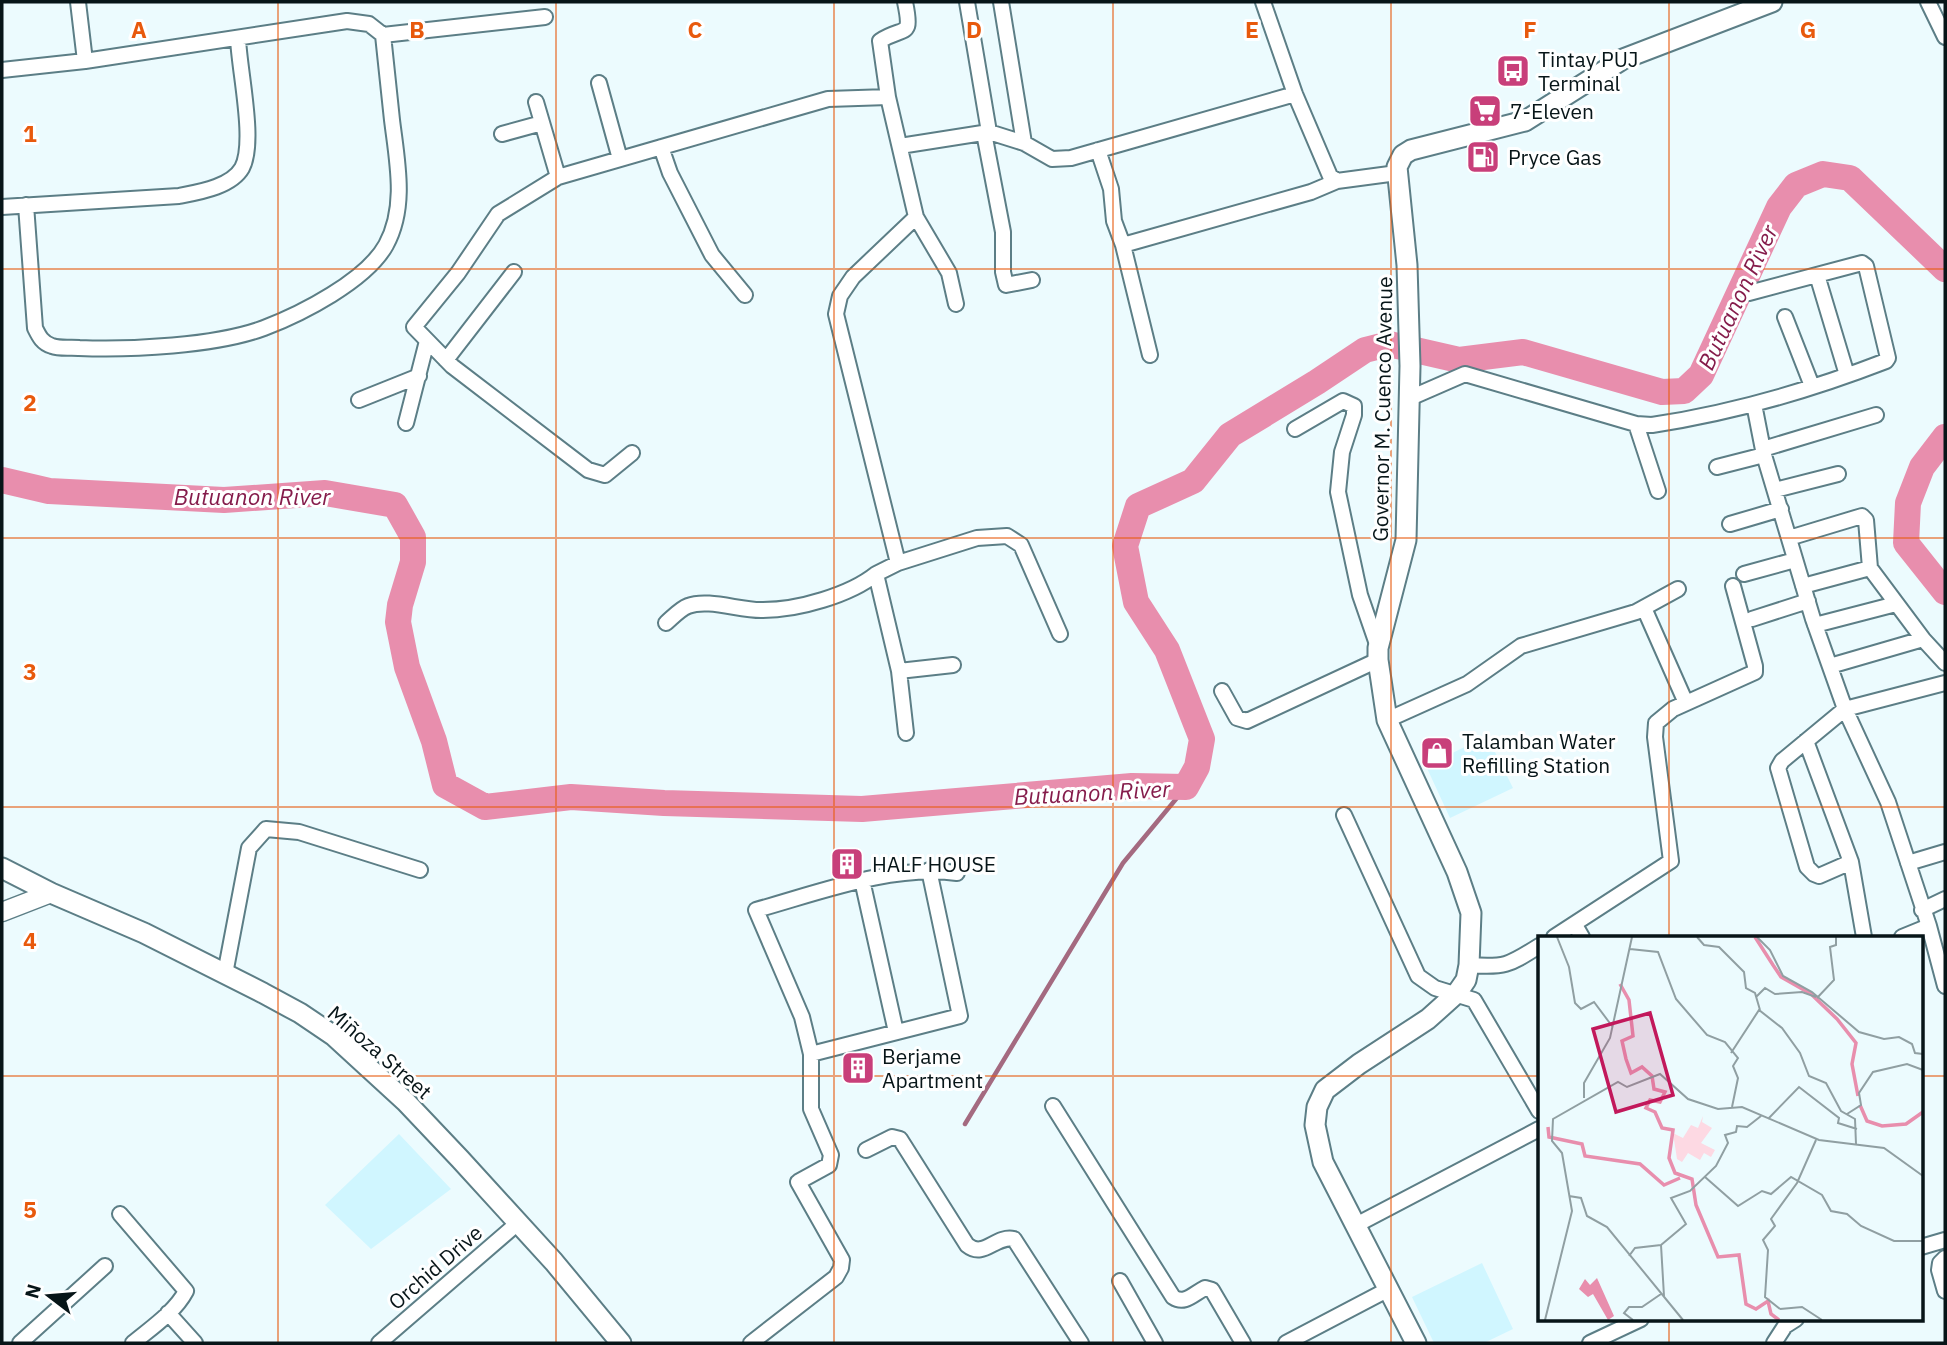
<svg xmlns="http://www.w3.org/2000/svg" width="1947" height="1345" font-family="'IBM Plex Sans',sans-serif">
<style>
.built{fill:#d0f6ff}
.lines{fill:none;stroke-linecap:round;stroke-linejoin:round}
.stream{stroke:#a46a80;stroke-width:4.5}
.river{stroke:#e88ead;stroke-width:26}
.minor-casing{stroke:#5c7e86;stroke-width:18}
.tertiary-casing{stroke:#5c7e86;stroke-width:21}
.secondary-casing{stroke:#5c7e86;stroke-width:23}
.minor{stroke:#fff;stroke-width:14}
.tertiary{stroke:#fff;stroke-width:18}
.secondary{stroke:#fff;stroke-width:19}
.grid{fill:none;stroke:#e8590c;stroke-width:2;stroke-opacity:0.55}
.labels{text-anchor:middle;dominant-baseline:central;stroke-width:6;stroke-linejoin:round;paint-order:stroke}
.poi-label{font-size:21px;fill:#071518;stroke:#fff;text-anchor:start}
.street-label{font-size:21px;fill:#071518;stroke:#fff}
.water-label{font-size:23px;font-style:italic;fill:#851c4b;stroke:#fff}
.inset-river{fill:none;stroke:#e88ead;stroke-width:3.5}
.inset-road{fill:none;stroke:#909fa2;stroke-width:2}
.view{fill:#c2185b;fill-opacity:0.15;stroke:#c2185b;stroke-width:3.5}
.inset-edge{fill:none;stroke:#071518;stroke-width:3.5}
.grid-label{font-size:23px;text-anchor:middle;font-weight:bold;fill:#e8590c;stroke:#fff;stroke-width:6;stroke-linejoin:round;paint-order:stroke}
</style>
<rect width="100%" height="100%" fill="#ecfbfe"/>
<path class="built" d="M1487 736 1513 788 1450 818 1426 766Z
M399 1134 451 1189 371 1249 325 1205Z
M1482 1263 1513 1329 1484 1343H1434L1412 1297Z"/>
<g class="lines">
<path class="stream" d="M965 1124 1123 863 1186 787"/>
<path class="river" d="M1945 437 1922 467 1908 503 1906 543 1945 592
M2 480 49 491 224 500 325 493 395 505 413 537V562L400 605 398 622 407 667 434 741 445 785 485 807 571 797 664 803 862 809 1132 786 1186 787 1197 767 1202 739 1167 650 1136 602 1125 546 1138 506 1193 481 1230 435 1317 382 1365 350 1389 344 1459 360 1523 352 1662 392 1684 391 1701 375 1779 207 1796 185 1823 174 1850 178 1945 269"/>
<defs>
<path id="minor" d="M78 2 85 61
M967 2 989 132
M1001 2 1024 143
M1263 2 1295 94 1330 176 1337 181
M1928 2 1945 37
M383 35 545 17
M2 70 85 61 347 21 369 24 383 35C386 63 389 91 392 120 397 161 407 207 386 245 366 281 301 314 264 328 216 346 130 350 79 348 71 347 60 349 52 346 42 343 39 336 35 328L26 205
M599 83 620 159
M536 102 558 177
M984 133 1003 232V272L1006 285 1032 280
M502 134 542 123
M900 146 989 132 1024 143 1052 159 1071 158 1295 94
M661 147 670 173 712 255 745 295
M1098 150 1111 189 1114 221 1123 245 1150 355
M2 207 179 196C199 192 231 187 242 168 256 142 239 70 238 38
M916 217 949 273 956 304
M1123 245 1311 192 1337 181 1397 173
M1817 275 1847 375
M1785 317 1812 386
M446 360 514 272
M1410 398 1465 374 1636 424 1652 425C1732 413 1811 390 1886 361L1888 358 1866 266 1862 263 1749 293
M359 400 419 376
M1754 404 1764 455 1813 619 1845 709 1888 802 1929 926 1945 986
M406 423 427 341
M1636 424 1658 491
M1295 429 1343 401 1354 406V415L1342 452 1338 492 1360 595 1378 647
M1763 449 1876 415
M632 453 605 475 588 470 452 366 414 327 458 273 498 214 558 177 828 99 888 97
M1717 467 1764 455
M1775 490 1838 474
M1730 524 1781 509
M1789 538 1862 516 1866 520 1870 568 1923 639 1945 663
M898 563 836 314 840 296 853 277 916 217 888 97 880 41C904 25 913 40 905 2
M1744 574 1795 560
M1803 586 1870 568
M1644 608 1686 703
M1752 619 1808 601
M666 623C673 617 680 609 688 606 708 598 741 611 763 610 798 610 850 595 876 574
M1815 625 1896 604
M1830 666 1923 639
M899 671 953 665
M1222 691 1237 718 1247 721 1378 660
M1387 720 1467 684 1521 646 1636 612 1678 589
M906 733 899 671 876 574 898 563 977 538 1007 536 1021 545 1060 634
M1806 741 1851 862 1864 937
M1344 815 1418 976 1435 988 1474 1000 1539 1111
M1851 862 1819 876 1814 874 1807 867 1778 768 1782 761 1845 709 1945 683
M1908 863 1945 852
M862 880 896 1032
M1922 910 1945 899
M1575 925 1582 937
M1554 937 1671 861 1655 737 1656 723 1673 709 1755 672V666L1733 586
M1902 937 1929 926
M1469 965C1505 968 1509 965 1539 946
M225 974 249 848 266 829 299 832 420 870
M811 1054 960 1016 929 870
M1053 1106 1173 1297C1185 1305 1193 1294 1205 1288L1212 1290 1243 1343
M866 1150 892 1137 900 1139 967 1245C984 1259 995 1235 1014 1239L1081 1343
M120 1214 186 1291C175 1312 151 1328 133 1343
M1356 1225 1539 1129
M1921 1247 1945 1240
M1945 1258 1940 1263 1939 1270 1945 1291
M1120 1281 1155 1343
M168 1313 195 1343
M20 1343 105 1266
M379 1343 519 1222
M751 1343 836 1277 841 1268 842 1260 798 1182 829 1165 831 1155 811 1109V1054L802 1017 756 910C821 892 889 865 957 873
M1286 1343 1387 1290
M1590 1343 1641 1319
M1774 1343 1785 1326 1796 1319"/>
<path id="tertiary" d="M2 912 51 893"/>
<path id="secondary" d="M2 868 51 893 144 933 263 993 300 1013 334 1036 406 1102 460 1159 554 1262 621 1343
M1416 1343 1323 1162 1315 1125 1317 1107 1325 1090 1359 1064 1428 1019 1457 993 1466 980 1469 965 1471 913 1457 872 1387 720 1378 660V648L1406 540 1410 366 1407 265 1397 167 1403 155 1411 150 1525 121 1623 59 1772 2"/>
</defs>
<use href="#minor" class="minor-casing"/>
<use href="#tertiary" class="tertiary-casing"/>
<use href="#secondary" class="secondary-casing"/>
<use href="#minor" class="minor"/>
<use href="#tertiary" class="tertiary"/>
<use href="#secondary" class="secondary"/>
</g>
<path class="grid" d="M278 2V1343M556 2V1343M834 2V1343M1113 2V1343M1391 2V1343M1669 2V937M2 269H1945M2 538H1945M2 807H1945M2 1076H1539M1921 1076H1945M1669 1319V1343"/>
<defs>
<symbol id="bus-square" viewBox="-11 -11 22 22"><rect x="-9" y="-9" width="18" height="18" rx="4" fill="#c83f7a" stroke="#fff"/><path d="M-5-6H5V4H4V6H2V4H-2V6H-4V4H-5ZM-3.5-4V0h7V-4ZM-3.5 1.2v1.5H-2V1.2ZM2 1.2v1.5H3.5V1.2Z" fill="#fff"/></symbol>
<symbol id="supermarket-square" viewBox="-11 -11 22 22"><rect x="-9" y="-9" width="18" height="18" rx="4" fill="#c83f7a" stroke="#fff"/><path d="M-6-5.5h2.5l.6 2H6L4.5 2H-2.5L-4.4-4H-6ZM-1.5 3.2a1.3 1.3 0 1 0 .1 0ZM3 3.2a1.3 1.3 0 1 0 .1 0Z" fill="#fff"/></symbol>
<symbol id="fuel-square" viewBox="-11 -11 22 22"><rect x="-9" y="-9" width="18" height="18" rx="4" fill="#c83f7a" stroke="#fff"/><path d="M-5.5-6h7V0h2V4h1.3V-2.5L3-4.5l.8-.8L6-3V5H2.5V1h-1V6h-7ZM-4.2-4.7v3.2H.2V-4.7Z" fill="#fff"/></symbol>
<symbol id="shop-square" viewBox="-11 -11 22 22"><rect x="-9" y="-9" width="18" height="18" rx="4" fill="#c83f7a" stroke="#fff"/><path d="M-5-2.5h2.3a2.7 3.5 0 0 1 5.4 0H5L5.5 6h-11ZM-1.5-2.5h3a1.5 2.3 0 0 0-3 0Z" fill="#fff"/></symbol>
<symbol id="building-square" viewBox="-11 -11 22 22"><rect x="-9" y="-9" width="18" height="18" rx="4" fill="#c83f7a" stroke="#fff"/><path d="M-4-6H4V6H1V3H-1V6H-4ZM-2.5-4.3h1.7v1.8h-1.7ZM.8-4.3h1.7v1.8H.8ZM-2.5-1h1.7V.8h-1.7ZM.8-1h1.7V.8H.8Z" fill="#fff"/></symbol>
</defs>
<g fill-rule="evenodd">
<use href="#bus-square" x="1494" y="52" width="38" height="38"/>
<use href="#supermarket-square" x="1466" y="92" width="38" height="38"/>
<use href="#fuel-square" x="1464" y="138" width="38" height="38"/>
<use href="#shop-square" x="1418" y="734" width="38" height="38"/>
<use href="#building-square" x="828" y="845" width="38" height="38"/>
<use href="#building-square" x="839" y="1049" width="38" height="38"/>
</g>
<g class="labels">
<g class="poi-label">
<text x="1538" y="59">Tintay PUJ<tspan x="1538" dy="24">Terminal</tspan></text>
<text x="1510" y="111">7-Eleven</text>
<text x="1508" y="157">Pryce Gas</text>
<text x="1462" y="741">Talamban Water<tspan x="1462" dy="24">Refilling Station</tspan></text>
<text x="872" y="864">HALF HOUSE</text>
<text x="882" y="1056">Berjame<tspan x="882" dy="24">Apartment</tspan></text>
</g>
<g class="street-label">
<text transform="translate(1382 409) rotate(-89)">Governor M. Cuenco Avenue</text>
<text transform="translate(380 1052) rotate(41)">Miñoza Street</text>
<text transform="translate(435 1267) rotate(-41)">Orchid Drive</text>
</g>
<g class="water-label">
<text transform="translate(1737 297) rotate(-65)">Butuanon River</text>
<text x="252" y="496">Butuanon River</text>
<text transform="translate(1092 792) rotate(-3)">Butuanon River</text>
</g>
</g>
<g transform="translate(1538 936)">
<rect width="385" height="385" fill="#ecfbfe"/>
<path d="M165 180 164 186 174 192 163 207 177 214 173 221 166 217 162 224 150 217 144 226 139 223 135 197 145 202 153 189 160 192Z" fill="#fdd9e3"/>
<path d="M59 342 76 380 70 384 55 358 50 361 41 353 47 343 52 349Z" fill="#e88ead"/>
<path class="inset-river" d="M217 1 235 29M235 29 243 41 273 58 299 83 318 107 314 128 320 160M82 48 91 64 95 100 84 105 88 123 93 137 104 131 114 140 116 153 127 156 122 166 112 164 108 172 117 176 124 192 135 194 131 222 137 237 154 243 158 269 180 321 201 319 208 368 218 373 230 365 233 378 241 384M322 169 329 185 344 190 368 188 385 176M10 191 11 201 44 208 47 220 102 228 126 249 142 242"/>
<path class="inset-road" d="M19 1 31 31 37 67 43 73 56 66 74 90M159 1 166 9 181 11 206 36 208 52 217 57 222 74M219 1 232 14 245 40 274 56 321 96 346 103 361 101 374 108 377 117 385 118M92 13 120 16 138 63 169 99 187 106 200 122 195 130 200 142 194 171M218 61 227 52 237 58 264 56 278 61M279 62 296 44 292 11 298 9V1M193 117 221 74 244 92 262 117 271 140 288 147 303 175 317 183 318 208M46 162V147L72 102 94 1M309 178 323 169 321 157 335 136 369 128 385 134M230 183 261 151 301 182 300 187 319 193M167 241 200 270 224 255 233 258 253 241 284 259 293 275 309 278 323 290 356 305H385M31 260 43 262 49 280 69 291 145 384M123 309 148 288 133 262 152 255 178 230 190 207 187 199 198 196 199 190 209 191 223 180M123 309 126 360M91 320 97 312 123 309M242 373 227 361 230 314 225 304 237 290 233 283 259 247 278 204M242 373 264 371 284 384M7 384 34 275 24 217 14 205 15 183 80 146 89 151 122 138 150 163 180 173 204 171 281 204 346 212 385 240M95 384 86 377 91 371H104L123 358"/>
<path class="view" d="M112 77 135 159 78 176 55 93Z"/>
<rect width="385" height="385" class="inset-edge"/>
</g>
<g class="grid-label">
<text x="139" y="38">A</text>
<text x="417" y="38">B</text>
<text x="695" y="38">C</text>
<text x="974" y="38">D</text>
<text x="1252" y="38">E</text>
<text x="1530" y="38">F</text>
<text x="1808" y="38">G</text>
<text x="30" y="142">1</text>
<text x="30" y="411">2</text>
<text x="30" y="680">3</text>
<text x="30" y="949">4</text>
<text x="30" y="1218">5</text>
</g>
<rect width="1947" height="1345" fill="none" stroke="#071518" stroke-width="7"/>
<g transform="translate(49 1296) rotate(286)" stroke="#ffffff" stroke-width="5" paint-order="stroke">
<path d="M0-5L12 26L0 18L-12 26Z" fill="#071518"/>
<text y="-10" font-size="19" font-weight="bold" text-anchor="middle" fill="#071518">N</text>
</g>
</svg>
